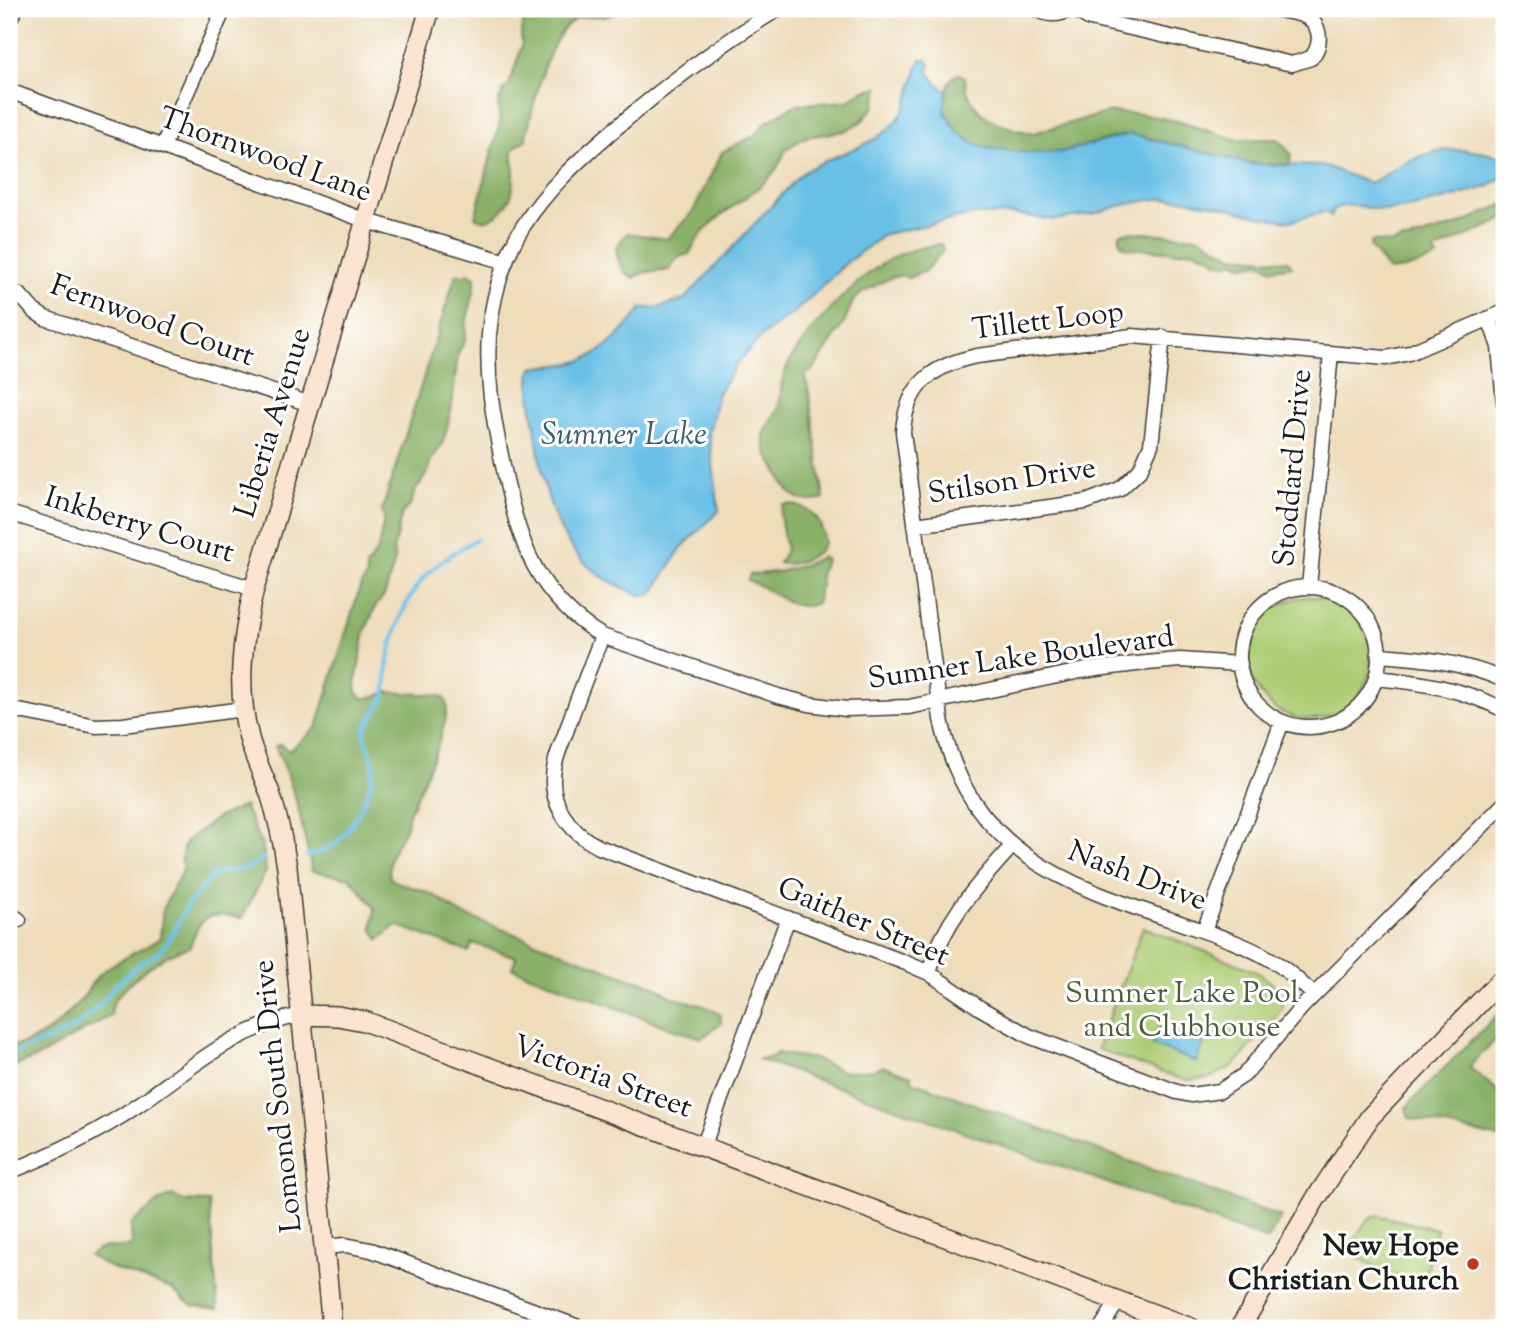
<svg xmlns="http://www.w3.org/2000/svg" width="1513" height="1337" font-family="'Sorts Mill Goudy',serif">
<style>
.green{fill:#aece76;stroke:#657549;stroke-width:2}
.forest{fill:#8ab167;stroke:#536642;stroke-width:2}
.water{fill:#69c0e6;stroke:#426e81;stroke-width:2}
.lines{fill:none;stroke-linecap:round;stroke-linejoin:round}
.stream{stroke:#69c0e6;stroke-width:4.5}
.street-casing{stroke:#3c3934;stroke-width:17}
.secondary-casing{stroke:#3c3934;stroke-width:22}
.street{stroke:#fff;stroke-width:14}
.secondary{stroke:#fde4d1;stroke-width:19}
.poi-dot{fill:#c8321e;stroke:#fff;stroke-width:2.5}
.labels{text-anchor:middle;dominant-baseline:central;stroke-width:6;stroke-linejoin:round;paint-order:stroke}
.street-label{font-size:30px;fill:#1c1c1c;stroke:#fff}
.park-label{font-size:30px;fill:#4f5a3c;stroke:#fff}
.poi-label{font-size:30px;font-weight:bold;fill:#1c1c1c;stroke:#fff;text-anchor:end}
.water-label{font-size:32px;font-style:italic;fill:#3b5e6d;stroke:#fff}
</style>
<rect width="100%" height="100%" fill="#fff"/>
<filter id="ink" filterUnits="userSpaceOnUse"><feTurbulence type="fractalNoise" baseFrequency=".0143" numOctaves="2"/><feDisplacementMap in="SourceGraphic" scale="14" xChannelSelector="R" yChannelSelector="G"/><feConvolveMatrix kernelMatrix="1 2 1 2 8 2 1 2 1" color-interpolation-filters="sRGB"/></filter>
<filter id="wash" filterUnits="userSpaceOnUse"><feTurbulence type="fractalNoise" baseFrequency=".00686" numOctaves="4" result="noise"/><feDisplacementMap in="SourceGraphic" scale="28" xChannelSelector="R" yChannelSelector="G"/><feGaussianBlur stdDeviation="1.57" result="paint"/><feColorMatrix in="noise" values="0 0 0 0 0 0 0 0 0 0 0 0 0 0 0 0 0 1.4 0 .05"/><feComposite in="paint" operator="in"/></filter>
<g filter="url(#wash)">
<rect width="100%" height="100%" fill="#eedcba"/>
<path class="green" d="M1249 658a61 61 0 1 1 122 0a61 61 0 1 1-122 0Z
M1143 927 1255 971C1269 979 1283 990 1282 1008L1278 1014 1239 1060 1230 1068 1209 1078 1188 1080 1177 1078 1097 1049Z
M1376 1215 1437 1229 1424 1283C1395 1279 1372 1266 1347 1251L1367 1220Z"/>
<path class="forest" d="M533 9H622C618 11 612 15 607 16 596 18 585 14 574 20 547 35 532 112 525 141 520 143 514 146 513 152 512 156 514 163 514 168 515 187 512 206 495 216 488 221 483 222 475 217L500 122 498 104 503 91 509 85 522 45 521 36 523 23Z
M960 74 965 78C967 115 1002 128 1033 133L1110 112 1140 114 1177 121 1234 139H1278L1291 154 1290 164C1257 166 1227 161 1195 152 1174 146 1154 138 1133 135 1117 133 1080 150 1061 152 1024 156 955 155 944 110 943 103 946 96 947 89 949 81 951 76 960 74Z
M879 87 874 107 861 122 844 131 806 137 786 149C770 199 713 203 689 254 680 256 674 259 670 269 656 275 648 267 634 278 620 272 618 261 616 247L627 233 667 239 693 212 722 152 757 134 765 123 795 105 848 101 862 91Z
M1504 204V219L1434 251 1437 258 1405 269 1389 271 1370 247 1371 242C1380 241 1386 243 1392 243 1399 242 1401 239 1408 240L1458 225Z
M1131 232 1199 237 1233 256 1288 261 1292 266 1273 269 1259 263 1244 266 1232 261 1227 264 1219 263 1208 255 1189 250 1179 252 1128 248 1121 245 1119 236 1122 233Z
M941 244 943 251 924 272 907 278 902 275 890 278 863 292 853 301 844 323 813 370 804 375 808 387 824 499C803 505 790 498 781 479 776 467 764 454 764 441 763 426 774 420 778 408 782 396 780 383 785 371 801 335 856 278 890 259 905 251 924 246 941 244Z
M468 273 475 277V287L466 324 465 341 459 351 457 362 452 406 446 432 442 444 430 462 428 472 415 491 410 506 402 513 393 551 395 560 385 594 376 606 365 631 356 682 357 693 365 699 389 692 437 695C441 697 444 697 446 701 453 719 418 793 409 813 407 841 385 845 390 878 401 885 412 887 424 891 437 896 448 904 459 913L630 978C638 981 650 982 656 987 663 991 667 995 675 998 692 1003 706 1004 721 1015V1023L702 1038 675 1030 512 968 516 957 472 943 469 952 396 925 379 940 372 928 375 908 350 878 312 871 298 807 286 770 275 746 280 744 289 751 317 727 359 590 367 575 366 567 378 549 384 519 382 510 456 274 465 275Z
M790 504C809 508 819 515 823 534 824 539 825 540 823 545 817 557 792 567 779 563L786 550 780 515 783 505Z
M822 557 826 560 820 574 821 586 818 591 817 603C798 613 779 597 764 588 758 585 753 583 748 580L750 574C775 574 799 569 822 557Z
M244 806 263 848 266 871 242 918C210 912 200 913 190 947 164 953 132 978 115 999 112 1004 112 1010 111 1015L36 1058 9 1068V1046C40 1045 65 1019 84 996 88 991 91 984 96 978 113 960 140 952 160 938L163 908 183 869 181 858 185 842 218 817Z
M1504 1008V1031L1469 1067 1504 1096V1139L1409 1118 1406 1107Z
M777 1053 815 1059 845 1072 874 1070 883 1066 912 1076V1081L1281 1217 1268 1240 758 1059 772 1057Z
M173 1195C183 1204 196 1201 209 1202L218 1309 194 1306 184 1300 172 1289 109 1267 89 1256C109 1239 112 1253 132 1245L131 1224 159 1201Z"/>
<path class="water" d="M921 59H926L930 64 928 70 937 84 947 91 944 110 957 131 969 141 987 148 1031 153 1061 152 1130 134 1252 164 1325 166 1369 183C1378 181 1388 172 1397 167 1434 147 1457 146 1498 156 1504 164 1503 170 1500 179L1489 186C1459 196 1424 207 1392 210 1371 212 1352 199 1332 210L1331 216 1325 212 1290 221 1262 217 1217 205 1181 199H1156L1122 205 1093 214 1055 220 1012 214 973 215 885 234 846 263 795 312 764 334 738 362 718 393 709 433 719 511 682 547 652 594C641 598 632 591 622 587 555 560 543 490 535 426 532 408 527 386 532 368 548 365 568 366 583 360 608 350 626 329 642 308L661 307 685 299 800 175C832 151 882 149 903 112 912 95 913 76 921 59Z
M1159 1027 1198 1042 1200 1040 1204 1042 1196 1062 1152 1045Z"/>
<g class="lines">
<path class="stream" d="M307 856C315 853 325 851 332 846 352 832 375 787 373 763 372 752 365 743 364 732 370 719 381 707 385 694 388 683 386 672 388 661 401 600 419 569 476 540
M9 1055 60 1035 80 1023 103 1002 111 990 134 968 157 953 167 943 188 904 215 873 248 868 264 858"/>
</g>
</g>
<g filter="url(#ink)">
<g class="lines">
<defs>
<path id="street" d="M778 9C721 44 667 84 616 128 581 158 547 188 522 228 506 254 496 287 491 317 483 370 494 423 505 475 519 544 538 597 602 636L778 696 809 704 846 709 909 707 1081 671 1136 664 1180 660 1240 664
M1036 9C1047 15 1059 16 1070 9
M1074 9 1090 19 1292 64 1311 58C1323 44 1322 22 1302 15 1293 12 1283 11 1274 9
M9 19 16 9
M9 91 367 221 506 262
M163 146 224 9
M20 295 34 311 45 318 310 404
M1489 318 1499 347 1504 403
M9 513 254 589
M915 525 1086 502 1120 489 1140 470 1151 445 1163 337
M1309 587 1331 353
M1239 657a70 70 0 1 1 140 0a70 70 0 1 1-140 0Z
M602 636C591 665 579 694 569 723 565 736 558 750 555 764 546 800 568 832 599 847L906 963 929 973 980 1008 1029 1036 1177 1092 1191 1095 1220 1091 1244 1075 1302 1007 1504 804
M1379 655C1423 658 1463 662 1504 680
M1376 678C1420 682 1464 689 1504 710
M9 709 96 726 123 725 243 709
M9 913 19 920
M1204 931 1282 722
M929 973C943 921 977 885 1012 846
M1314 995C1301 983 1288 970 1273 961 1242 942 1208 933 1175 921 1062 884 967 849 941 719L903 432C906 384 934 365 977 356L1132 336 1386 358 1409 353 1504 312
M703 1147 788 918
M9 1172C54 1154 98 1133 138 1105 193 1067 232 1029 301 1015
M324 1247 345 1245 371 1250 581 1328
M1101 1328 1118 1301"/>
<path id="secondary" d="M301 1015 338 1016 364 1021 1191 1328
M332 1328 287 867C283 841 278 818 270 793 263 775 254 757 249 738 236 688 242 638 254 589L430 9
M1240 1328 1315 1200 1370 1117 1504 977"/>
</defs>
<use href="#street" class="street-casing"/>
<use href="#secondary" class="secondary-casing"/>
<use href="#street" class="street"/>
<use href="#secondary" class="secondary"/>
</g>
</g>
<circle class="poi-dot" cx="1473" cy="1264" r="7"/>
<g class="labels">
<g class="street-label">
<text transform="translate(265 156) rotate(20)">Thornwood Lane</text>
<text transform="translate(152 322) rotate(20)">Fernwood Court</text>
<text transform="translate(1048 322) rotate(-7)">Tillett Loop</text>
<text transform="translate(274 423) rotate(-73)">Liberia Avenue</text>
<text transform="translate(1294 468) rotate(-85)">Stoddard Drive</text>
<text transform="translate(1012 482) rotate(-9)">Stilson Drive</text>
<text transform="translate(139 526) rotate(17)">Inkberry Court</text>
<text transform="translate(1021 659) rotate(-8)">Sumner Lake Boulevard</text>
<text transform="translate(1137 877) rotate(21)">Nash Drive</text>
<text transform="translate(863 923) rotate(23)">Gaither Street</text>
<text transform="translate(602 1078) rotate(20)">Victoria Street</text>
<text transform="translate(279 1096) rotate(-96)">Lomond South Drive</text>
</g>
<g class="park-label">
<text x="1182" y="994">Sumner Lake Pool<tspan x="1182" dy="34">and Clubhouse</tspan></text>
</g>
<g class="poi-label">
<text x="1459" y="1247">New Hope<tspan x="1459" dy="34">Christian Church</tspan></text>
</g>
<g class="water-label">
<text x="624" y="436">Sumner Lake</text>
</g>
</g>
<rect width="1513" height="1337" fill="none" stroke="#fff" stroke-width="35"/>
</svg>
